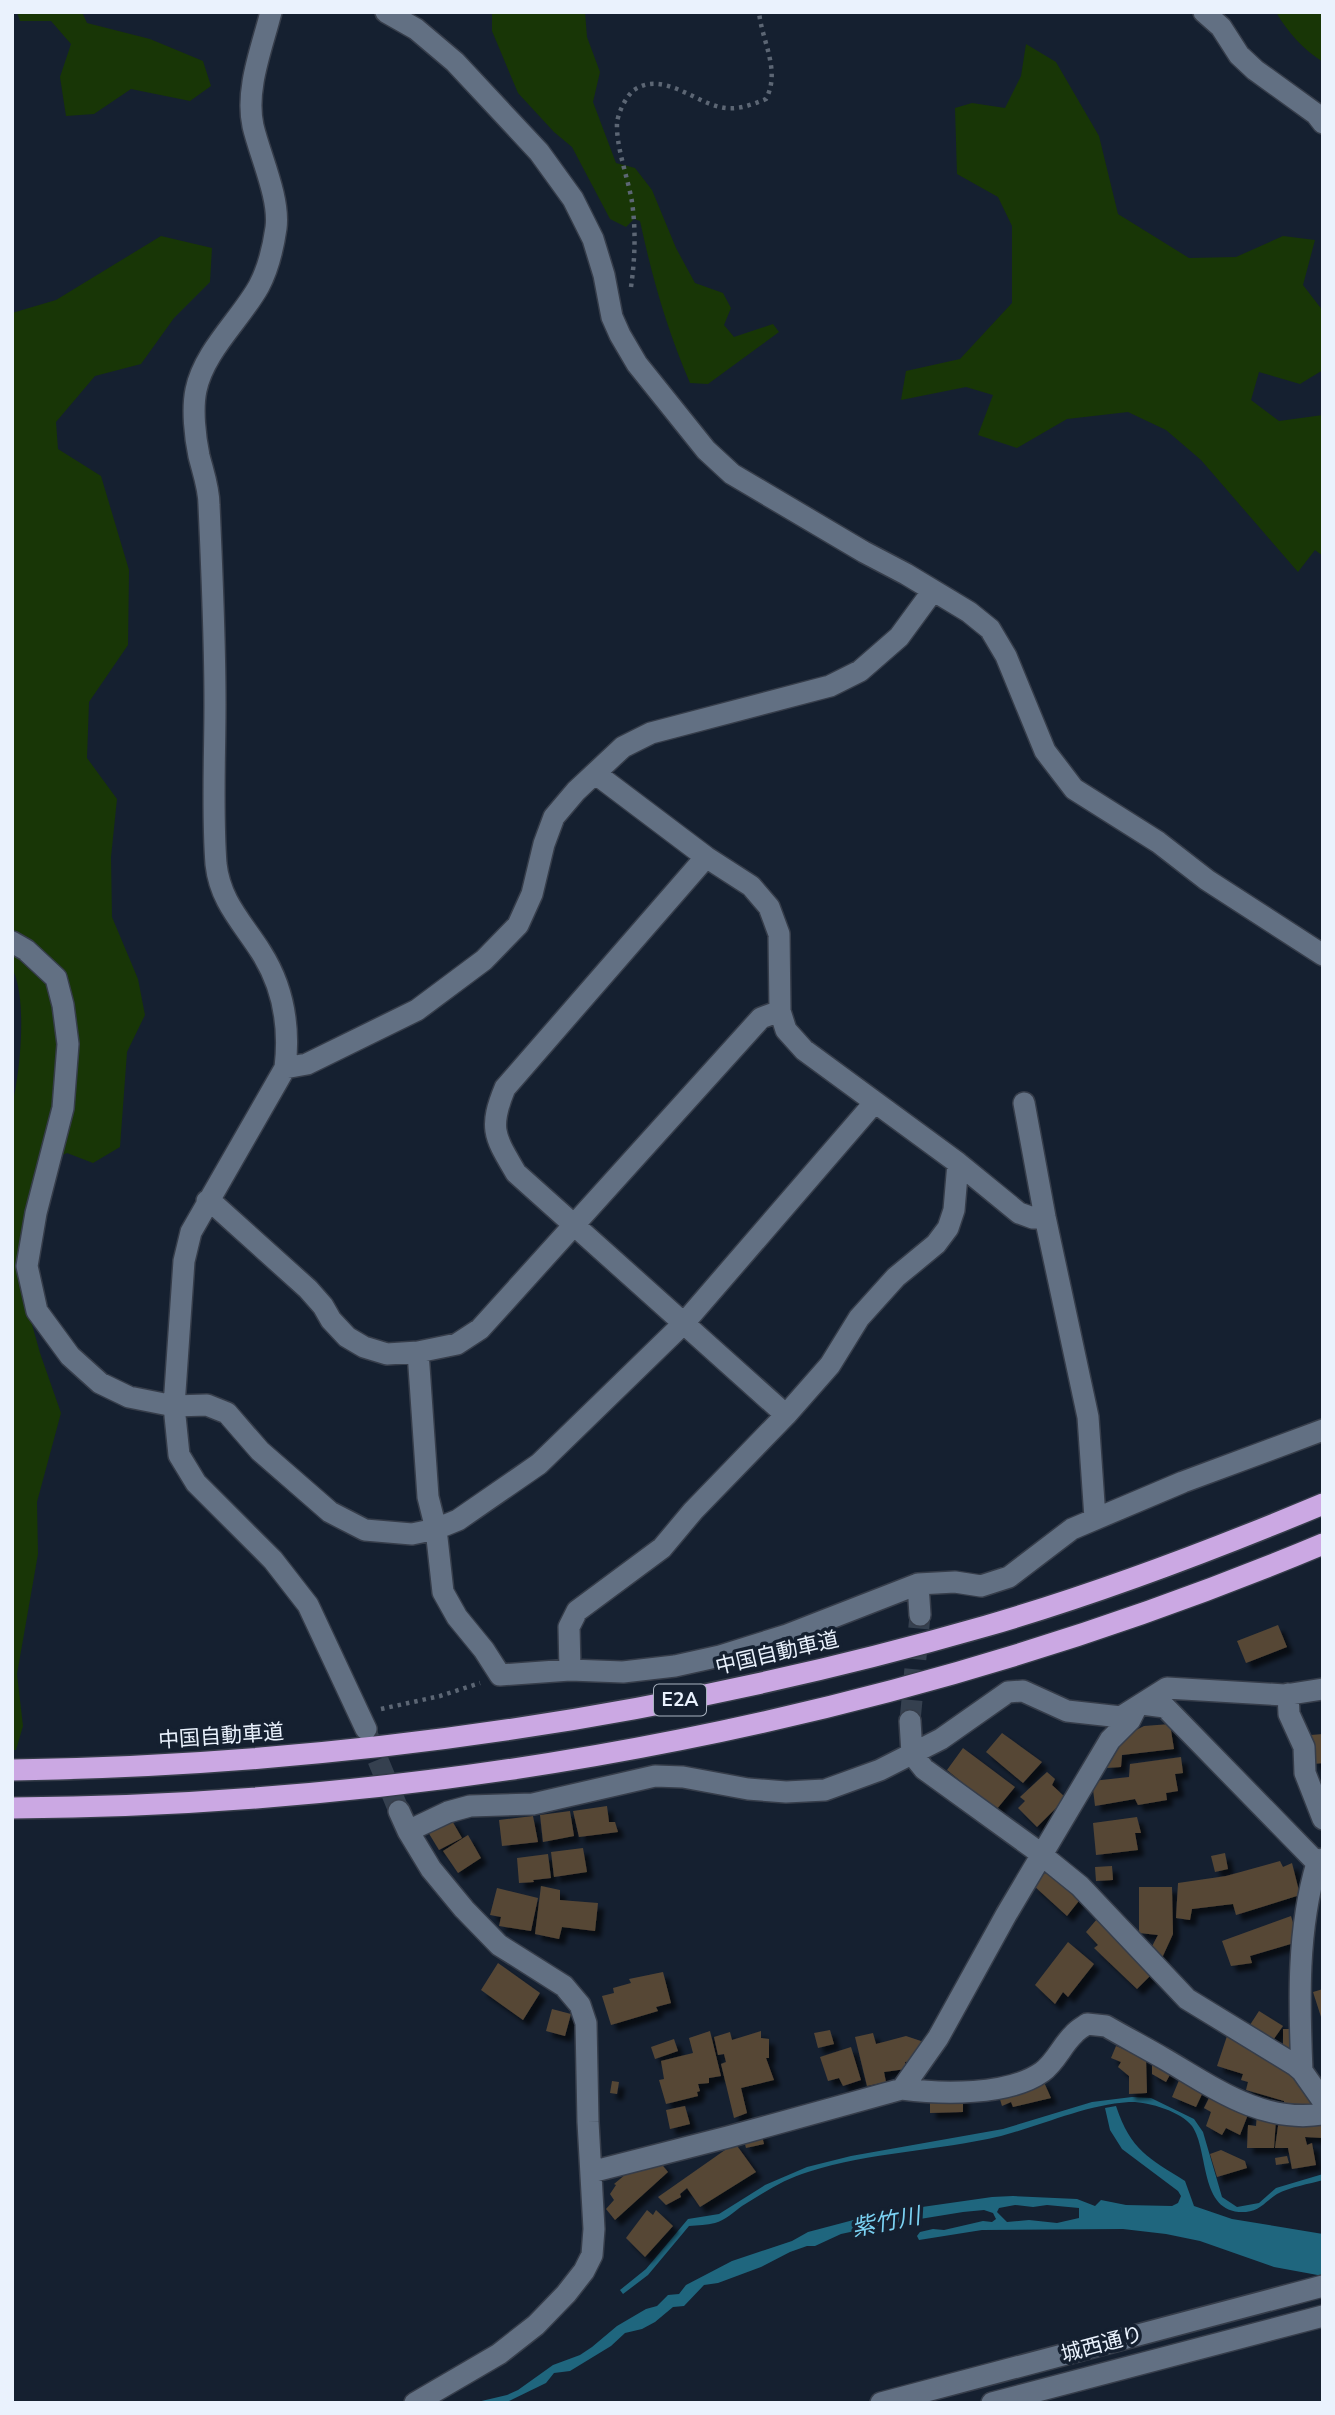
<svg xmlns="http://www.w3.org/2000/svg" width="1335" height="2415" font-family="'Nunito Sans','Noto Sans JP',sans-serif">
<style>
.green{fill:#183606}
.water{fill:#1f667e;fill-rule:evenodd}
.building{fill:#564736;filter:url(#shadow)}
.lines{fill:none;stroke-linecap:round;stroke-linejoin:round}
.minor-tunnel{stroke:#35404f;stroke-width:21;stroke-dasharray:21 10;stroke-linecap:butt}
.minor-casing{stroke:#363d4a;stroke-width:24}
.highway-casing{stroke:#363d4a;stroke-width:24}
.path{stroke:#5c6674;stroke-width:4.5;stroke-dasharray:3.5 5;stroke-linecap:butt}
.minor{stroke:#627083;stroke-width:21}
.highway{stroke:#cba8e3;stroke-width:21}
.labels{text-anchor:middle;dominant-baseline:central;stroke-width:7;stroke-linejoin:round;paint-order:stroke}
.shield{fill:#152030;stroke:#aab3c0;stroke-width:2}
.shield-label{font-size:19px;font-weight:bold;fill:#eaf2fd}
.street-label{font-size:21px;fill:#eaf2fd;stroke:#152030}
.water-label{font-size:23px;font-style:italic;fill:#7bd2f3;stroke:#152030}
</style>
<defs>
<filter id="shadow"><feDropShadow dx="6" dy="6" stdDeviation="2" flood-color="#0009"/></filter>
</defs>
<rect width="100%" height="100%" fill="#152030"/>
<path class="green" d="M17 12H82L87 23 150 39 203 61 211 86 190 101 131 89 94 114 66 116 60 77 71 44 51 21H20Z
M492 12H585L587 37 600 72 593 102 616 163 635 168 652 190 676 248 695 283 723 293 731 308 724 325 734 337 773 324 779 332 708 384 690 383C667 330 652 277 640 221L634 219 626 227 610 219 572 147 554 132 518 93 492 31Z
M1276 12H1323V62C1303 49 1288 33 1276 12Z
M1026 44 1056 62 1099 136 1118 214 1189 258 1236 257 1283 236 1315 240 1303 285 1323 311V370L1300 384 1259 372 1251 400 1279 421 1323 415V556L1315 550 1298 572 1201 460 1166 430 1128 412 1067 419 1017 448 978 435 993 395 966 387 901 400 906 371 960 359 1012 303V226L998 197 957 174 955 108 972 103 1005 108 1021 76Z
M161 236 212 248 210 282 174 318 141 364 95 376 56 422 58 449 101 476 129 570 128 645 89 702 87 758 117 799 111 857 112 917 138 979 145 1015 127 1052 120 1147 93 1163 67 1153 41 1165 20 1240 23 1292 40 1353 61 1413 37 1502 38 1554 17 1674 23 1726 16 1750H12V1106C20 1072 28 999 12 968V313L56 300Z"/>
<path class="water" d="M1132 2097 1151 2098 1194 2119 1203 2132 1222 2197 1237 2207 1259 2203 1276 2188 1323 2174V2180C1309 2184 1290 2187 1277 2194 1266 2201 1260 2211 1246 2212 1198 2215 1210 2152 1192 2126 1181 2111 1146 2101 1129 2102 1085 2105 1043 2125 1001 2136 937 2151 870 2152 808 2172 784 2179 763 2193 742 2206 734 2212 725 2220 715 2223 707 2225 698 2225 689 2226L648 2275 623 2294 620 2290 646 2269 688 2219 719 2214 765 2185 807 2167 851 2156 1003 2129 1092 2102Z
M1116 2106C1131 2151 1149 2158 1185 2181L1194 2206 1232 2219 1323 2234V2276L1274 2267 1200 2241 1166 2234 1123 2229 982 2230 919 2240 917 2236 920 2232 933 2229 944 2230 983 2221 992 2222 996 2219 993 2213 984 2210 963 2212 883 2225 841 2234 815 2246H807L790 2252 761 2267 718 2283 704 2285 684 2306 673 2307 655 2322 642 2329 625 2333 611 2346 570 2371 554 2373 546 2383 507 2402 473 2403 507 2395 518 2390 553 2365 580 2355 592 2347 617 2326 646 2309 657 2306 668 2295 679 2294 686 2285 732 2261 792 2241 808 2232 880 2213 992 2197 1013 2196 1077 2199 1095 2206 1101 2200 1126 2205 1172 2206 1178 2203 1181 2196 1178 2191 1122 2149 1110 2130 1105 2108ZM1015 2205 1033 2207 1047 2205 1079 2208V2218L1057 2223 1029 2220 1007 2222 997 2212 999 2208Z"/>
<path class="building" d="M1278 1625 1287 1647 1246 1663 1237 1641Z
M1170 1724 1174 1749 1122 1755 1121 1767 1107 1768V1755L1119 1746 1120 1738 1144 1726Z
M1002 1733 1042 1762 1023 1783 986 1752Z
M1323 1734V1763L1314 1764 1311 1735Z
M963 1748 1015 1787 996 1810 947 1770Z
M1181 1757 1183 1773 1175 1774 1178 1791 1166 1793 1167 1800 1138 1805 1135 1799 1095 1806 1092 1781 1129 1777 1130 1764Z
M1047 1772 1055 1779 1052 1785 1066 1798 1037 1827 1018 1808 1025 1801 1020 1797Z
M607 1806 609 1822H615L618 1832 579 1837 573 1811Z
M570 1811 574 1836 543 1842 540 1815Z
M533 1816 538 1842 502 1846 499 1820Z
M1137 1817 1141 1833H1135L1138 1850 1096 1855 1093 1823Z
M451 1819 462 1838 439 1850 428 1832Z
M468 1835 481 1858 458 1873 443 1851Z
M583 1848 587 1872 554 1877 551 1852Z
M1225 1853 1228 1869 1215 1872 1211 1856Z
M548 1854 551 1878 533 1880 534 1882 519 1883 517 1858Z
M1280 1861 1283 1867 1292 1863 1300 1895 1236 1915 1233 1904 1192 1909 1190 1920 1176 1918 1178 1883 1226 1876Z
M1112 1866 1113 1880 1096 1881 1095 1867Z
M1048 1869 1082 1897 1067 1916 1033 1885Z
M541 1886 560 1890V1900L598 1903 595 1931 562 1927 559 1939 535 1934Z
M1139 1887H1172L1173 1934 1162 1958 1150 1950 1158 1935 1139 1933Z
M497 1888 538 1898 531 1931 499 1926 501 1917 490 1915Z
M1291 1916 1297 1936 1294 1943 1250 1956 1252 1963 1231 1966 1222 1941Z
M1097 1919 1153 1973 1137 1989 1094 1948 1098 1945 1086 1932Z
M1068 1942 1094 1964 1068 1997 1063 1992 1055 2004 1035 1985Z
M498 1963 540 1993 523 2020 481 1990Z
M663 1972 671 2003 656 2007 658 2011 611 2025 602 1996 614 1993 613 1988 631 1983 629 1979Z
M1323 1989V2020H1322L1313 1992Z
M552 2009 571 2014 565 2036 546 2031Z
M1259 2011 1283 2026 1271 2043 1248 2028Z
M1283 2029H1294L1295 2050H1283Z
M830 2030 834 2044 818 2048 814 2033Z
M710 2031 721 2076 709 2078V2083L698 2084 700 2091 697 2092 698 2096 666 2104 659 2080 664 2079 661 2061 693 2053 689 2038Z
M761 2031V2038L769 2039V2058H766L774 2080 741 2088 747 2113 734 2118 721 2064 726 2062 724 2054 718 2055 714 2037 730 2032 732 2040Z
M873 2033 876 2044 906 2036 924 2042 914 2061 905 2062 906 2069 884 2072 886 2082 867 2086 855 2037Z
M1227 2036 1255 2047 1281 2064 1319 2105H1284V2101L1246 2090 1248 2082 1241 2080 1243 2074 1217 2066Z
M674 2039 678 2051 655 2059 651 2047Z
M1116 2046 1146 2058 1147 2093 1129 2094V2076L1118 2067 1121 2062 1111 2058Z
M851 2047 861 2080 843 2086 839 2078 828 2081 820 2057Z
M1152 2056 1172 2071 1166 2082 1152 2074Z
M1180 2078 1204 2090 1196 2107 1172 2097Z
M1043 2080 1051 2098 1013 2107 1011 2102 1002 2106 998 2093Z
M612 2081 619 2082 617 2094 610 2093Z
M1211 2094 1249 2112 1240 2135 1226 2128 1222 2135 1206 2126 1211 2112 1204 2108Z
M963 2096V2112L930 2113V2097Z
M685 2106 690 2124 670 2129 666 2110Z
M1257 2113 1276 2119 1274 2148H1247L1248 2125 1256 2126Z
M1279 2119 1323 2120V2138L1305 2137 1307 2145 1312 2143 1316 2165 1292 2169 1288 2148H1275Z
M761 2132 764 2144 746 2148 743 2137Z
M735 2143 756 2172 700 2207 687 2188 680 2194 681 2197 666 2205 658 2197Z
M1221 2150 1245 2161 1247 2168 1217 2177 1210 2154Z
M1287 2156 1289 2163 1276 2165 1275 2158Z
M659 2161 668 2172 615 2220 606 2209 614 2200 610 2194 616 2185 614 2184 632 2169 644 2164 649 2169Z
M647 2210 653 2215 656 2210 673 2226 645 2257 626 2238Z"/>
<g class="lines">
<path class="minor-tunnel" d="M910 1721 920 1615
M366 1731 399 1811"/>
<defs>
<path id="minor" d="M271 12C262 48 245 89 253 126 260 156 280 198 276 228 273 249 269 267 259 286 241 319 204 351 196 390 192 409 195 437 199 456 203 472 209 488 209 505 212 571 215 637 215 704 215 757 212 811 216 864 220 901 242 922 261 952 284 988 290 1026 285 1068L191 1232 184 1261 174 1406 179 1455 196 1483 273 1560 308 1605 366 1729
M386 12 416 29 455 62 539 152 573 199 593 239 604 275 612 317 620 335 637 364 706 450 732 474 864 552 906 574 969 612 990 629 1006 656 1045 751 1074 789 1158 842 1207 880 1323 955
M1204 12 1221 27 1239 55 1255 70 1316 114 1323 123
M596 774 706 857 751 886 769 907 779 934 780 1011 786 1030 804 1050 958 1163 1019 1213 1033 1218 1045 1217
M706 857 505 1088C488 1129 495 1137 516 1173L786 1415
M12 942 26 950 56 978 63 1005 68 1044 63 1108 36 1213 27 1266 37 1311 70 1356 100 1383 129 1397 174 1406 207 1405 227 1413 260 1451 330 1512 365 1530 412 1534 436 1529 458 1520 539 1464 685 1322 875 1102
M285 1068 307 1064 417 1010 484 960 518 925 532 894 544 844 554 817 576 791 623 747 651 733 830 686 860 671 899 637 932 592
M1024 1103 1045 1217 1088 1417 1095 1518
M207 1201 217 1207 308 1289 323 1306 331 1320 347 1337 364 1347 387 1354 418 1352 457 1344 480 1329 761 1018 780 1011
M418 1352 428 1497 436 1529 443 1592 457 1617 484 1650 500 1675 570 1670 623 1672 675 1666 720 1656 787 1635 918 1584 955 1582 981 1586 1009 1577 1072 1529 1183 1482 1323 1430
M918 1584 920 1615
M570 1670 569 1627 577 1611 662 1548 693 1511 786 1415 830 1365 859 1318 896 1277 936 1244 948 1228 954 1210 958 1163
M1288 1694 1289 1714 1304 1747 1305 1773 1323 1819
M1142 1704 1165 1707 1323 1869
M910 1721 912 1754 924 1769 1033 1848 1080 1886 1187 1999 1295 2065 1302 2071 1323 2101
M399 1811 408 1831 431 1869 464 1909 499 1945 564 1986 580 2005 586 2023 588 2122 594 2229 592 2255 584 2271 566 2294 536 2325 499 2354 415 2403
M408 1831 448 1812 470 1806 533 1804 655 1776 683 1777 748 1789 786 1792 825 1790 880 1770 941 1739 1008 1692 1023 1691 1067 1711 1121 1717 1167 1688 1285 1695 1323 1689
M1302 2071C1299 2002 1297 1930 1317 1863L1323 1859
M902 2089 938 2038 1006 1915 1110 1740 1130 1720 1135 1710
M591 2172 728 2137 902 2089C941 2094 1008 2096 1042 2072 1056 2062 1062 2045 1074 2034 1077 2030 1083 2027 1087 2024L1106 2026C1125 2037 1144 2047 1163 2058 1213 2087 1262 2124 1323 2114
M881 2403 1323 2286
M992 2403 1323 2316"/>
<path id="highway" d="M12 1770C342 1765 669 1717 986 1626 1100 1593 1213 1550 1323 1504
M12 1808C459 1805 910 1717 1323 1544"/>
</defs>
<use href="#minor" class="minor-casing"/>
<use href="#highway" class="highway-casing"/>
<path class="path" d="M631 287C635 259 636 230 632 202 628 178 616 147 617 123 618 113 626 96 634 90 662 71 693 101 720 107 736 111 751 105 766 99 781 70 762 42 759 12
M381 1709 440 1696 480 1683"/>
<use href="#minor" class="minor"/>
<use href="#highway" class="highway"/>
</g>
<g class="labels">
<rect class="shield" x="654" y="1684.5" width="52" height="31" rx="5"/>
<g class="shield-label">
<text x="680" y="1700">E2A</text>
</g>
<g class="street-label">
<text transform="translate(777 1653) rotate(-13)">中国自動車道</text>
<text transform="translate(221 1736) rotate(-4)">中国自動車道</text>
<text transform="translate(1102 2344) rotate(-15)">城西通り</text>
</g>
<g class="water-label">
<text transform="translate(886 2222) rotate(-11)">紫竹川</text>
</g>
</g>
<rect width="1335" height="2415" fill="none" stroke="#eaf2fd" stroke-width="28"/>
</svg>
